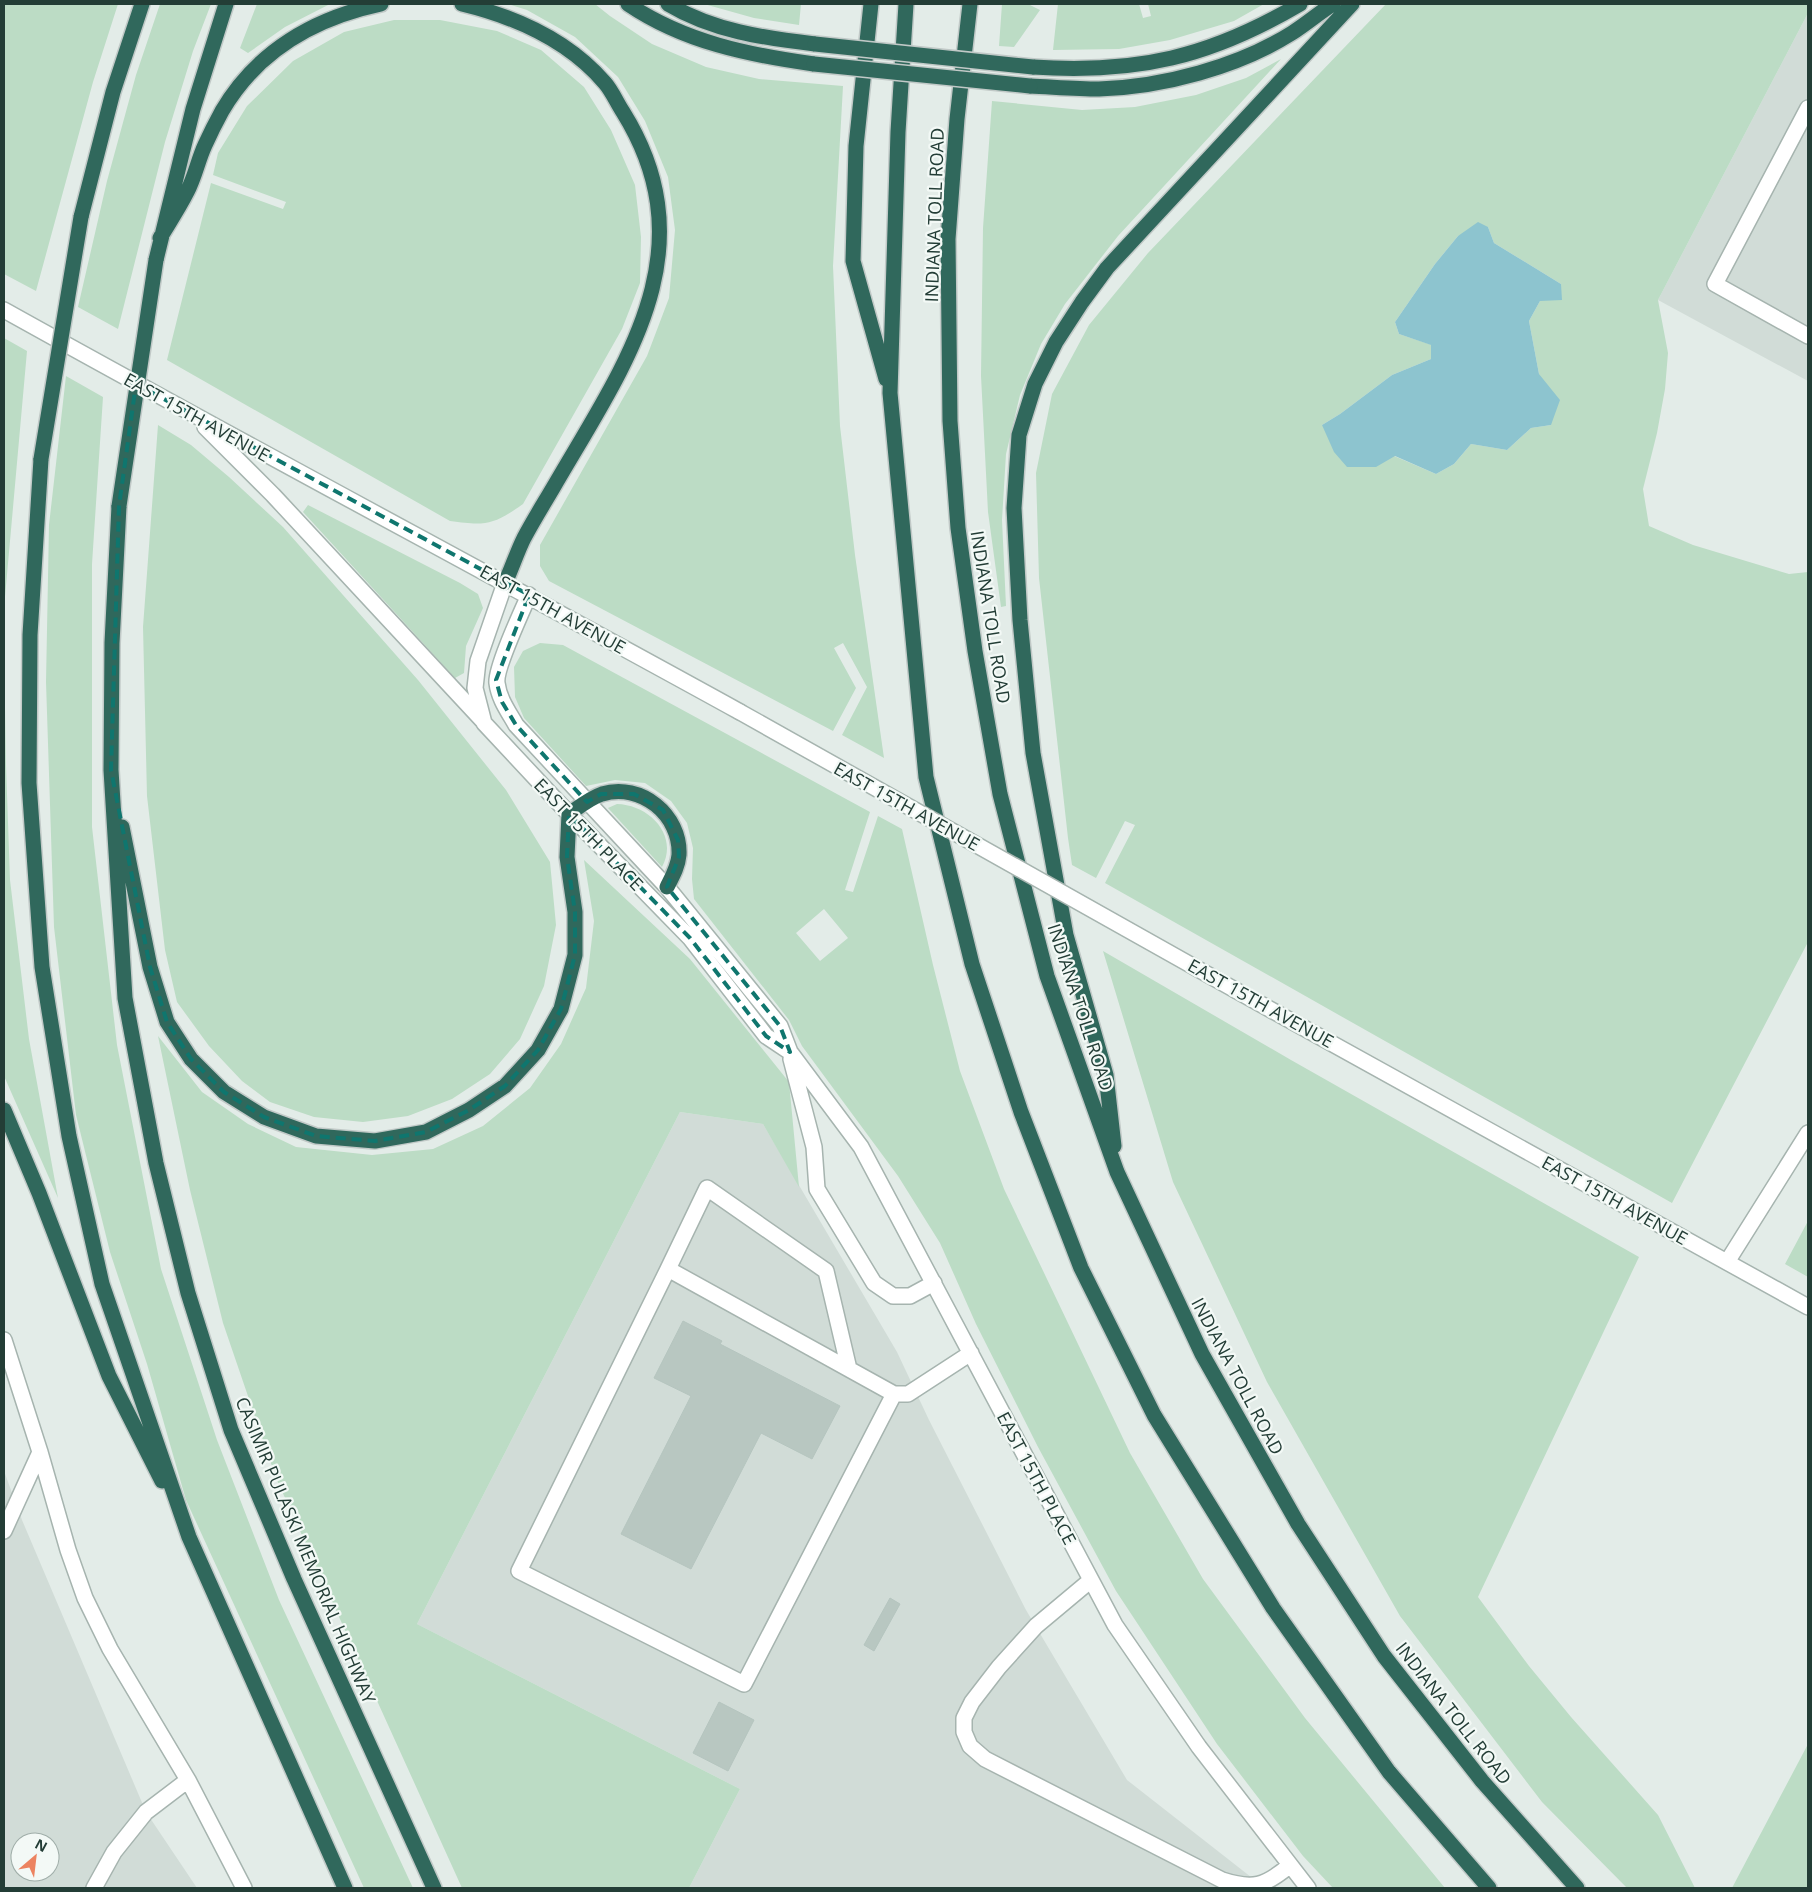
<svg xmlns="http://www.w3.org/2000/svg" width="1812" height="1892" font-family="'Open Sans',sans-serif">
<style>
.built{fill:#d1dcd7;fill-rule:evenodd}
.green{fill:#bcdcc5;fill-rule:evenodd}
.water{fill:#8dc4cf}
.building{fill:#b8c7c1;stroke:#b5c5bf}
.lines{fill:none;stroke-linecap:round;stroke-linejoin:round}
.minor-casing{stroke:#a6b4af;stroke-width:18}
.highway-casing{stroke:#c1c9c7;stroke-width:18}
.minor{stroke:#fff;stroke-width:15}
.highway{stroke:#30685c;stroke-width:15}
.minor-bridge-casing{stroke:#a6b4af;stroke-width:18;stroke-linecap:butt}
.highway-bridge-casing{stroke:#c1c9c7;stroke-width:18;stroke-linecap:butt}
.minor-bridge{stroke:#fff;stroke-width:15}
.highway-bridge{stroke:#30685c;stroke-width:15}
.marked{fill:none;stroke:#0f766e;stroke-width:4;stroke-dasharray:10 6;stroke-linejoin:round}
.labels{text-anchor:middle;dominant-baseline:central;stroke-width:4.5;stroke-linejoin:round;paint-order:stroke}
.street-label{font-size:18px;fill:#233d36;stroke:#f3f9f6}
</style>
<rect width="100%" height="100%" fill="#e3ece8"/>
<path class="built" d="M1808 13V381L1658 300Z
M680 1112 763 1124 897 1352 929 1420 1026 1610 1127 1780 1265 1888H689L740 1789 417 1624Z
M4 1471 22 1520 146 1812 197 1888H4ZM20 1842H50V1872H20Z"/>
<path class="green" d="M4 4H118L93 82 36 291 4 274Z
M160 4H211L193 51 165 142 118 329 78 307 107 181 136 75Z
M257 4H330L285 27 248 53 240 48Z
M508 4H595L610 16 652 44 706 67 759 79 843 86 833 266 840 426 855 555 884 758 842 735 867 687 843 643 834 648 856 688 833 731 549 581 540 566V545L647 356 669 298 675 230 668 177 645 121 618 77 575 37 527 10Z
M704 4H801L799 25 754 18Z
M1002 4H1028L1040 10 1014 47 999 46Z
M1058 4H1139L1143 18 1151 16 1148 4H1264L1234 21 1170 40 1119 49 1053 50Z
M1386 4H1808V13L1658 300 1668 353 1665 389 1657 433 1643 489 1649 526 1693 545 1789 574 1808 572V942L1672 1203 1105 883 1135 825 1125 821 1096 878 1072 865 1068 838 1039 578 1036 473 1052 394 1089 325 1148 253ZM1488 227 1494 243 1561 284 1540 301 1529 321 1539 374 1551 425 1531 428 1507 450 1471 444 1454 464 1436 474 1322 425 1340 414 1392 375 1431 359 1432 345 1399 334 1395 322 1435 264 1458 236Z
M394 20H440L497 31 541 50 584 87 611 130 635 185 641 237 640 283 622 329 523 504C493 525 486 526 450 521L167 360 211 183 283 209 286 202 213 175 218 153 247 106 293 61 344 32Z
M1281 59 1118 236 1065 304 1041 344 1020 395 1006 454 1002 520 1006 606 1001 607 988 512 981 376 983 228 992 101 1082 110 1135 107 1196 95 1246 78Z
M4 338 27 351 4 608Z
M66 376 103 397 92 564V827L117 1045 161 1269 217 1440 279 1600 413 1888H364L186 1500 147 1364 110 1252 76 1115 54 927 46 682 49 525Z
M158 425 191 445 229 477 283 527 418 680 506 790 550 862 556 925 544 986 520 1039 490 1074 452 1099 408 1116 363 1122 314 1117 270 1102 242 1081 209 1046 177 1002 165 950 147 796 143 627Z
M308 505 460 583 478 594 483 608 466 646 464 673 455 678 303 512Z
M540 643 563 645 870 812 845 890 853 892 878 816 902 829 933 965 960 1071 1004 1189 1130 1453 1203 1579 1305 1718 1445 1888H1333L1303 1856 1217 1744 1116 1591 1038 1447 976 1324 940 1243 898 1176 802 1046 789 1020 694 899 692 879 693 848 687 823 671 801 645 783 615 780 586 786 524 718 515 697 514 667 523 651ZM824 909 848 938 820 961 796 933Z
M4 649 6 765 10 880 29 1039 58 1198 4 1076Z
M617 804C650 805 679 836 662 867L608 808Z
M584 860 690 959 789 1082 799 1187 763 1124 680 1112 417 1624 740 1789 689 1888H462L276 1478 223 1323 190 1190 158 1036 202 1092 248 1124 296 1147 372 1155 433 1149 483 1126 530 1088 561 1044 586 988 594 921Z
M1103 951 1291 1060 1639 1257 1478 1597 1529 1666 1571 1717 1658 1815 1695 1888H1627L1542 1802 1400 1616 1267 1382 1173 1182Z
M1808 1221V1277L1785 1264Z
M1808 1744V1888H1732Z"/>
<path class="water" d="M1478 222 1488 227 1494 243 1561 284 1562 300 1540 301 1529 321 1539 374 1560 400 1551 425 1531 428 1507 450 1471 444 1454 464 1436 474 1395 456 1376 467H1347L1334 452 1322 425 1340 414 1392 375 1431 359V345L1399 334 1395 322 1435 264 1458 236Z"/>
<path class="building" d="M683 1321 722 1341 720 1344 840 1406 812 1459 761 1433 691 1569 621 1534 691 1396 654 1378Z
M890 1598 900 1604 874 1651 864 1645Z
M719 1702 754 1720 728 1771 693 1753Z"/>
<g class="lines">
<defs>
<path id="minor" d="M1808 108 1715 284 1808 336
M4 310C248 446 495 577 740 712
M205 427 273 495 483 721
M505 583 478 661 475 688 484 723 569 814 690 938 766 1036 790 1052
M529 595C522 611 495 669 497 683 499 699 508 711 516 725L667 887 780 1026 790 1052 861 1147 1115 1625 1199 1747 1308 1888
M1237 991 1808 1307
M791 1059 814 1147 817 1189 874 1283 893 1296H910L934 1283
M1727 1262 1808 1133
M668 1269 707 1188 826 1271 849 1369
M4 1340 40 1452 68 1550 85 1598 110 1649 188 1780 244 1888
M894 1394 744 1684 519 1571 668 1269 894 1394H908L971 1353
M4 1531 40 1452
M1091 1580 1036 1626 999 1667 972 1702 964 1718V1732L970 1746 985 1759 1222 1880C1253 1890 1265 1886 1289 1866
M94 1888 114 1852 146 1812 188 1780"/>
<path id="highway" d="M462 4C516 17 568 40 605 83 612 91 617 103 623 112 710 252 623 367 553 488 543 505 533 521 524 538 517 552 512 568 505 583
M628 4C684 42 749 55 814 64
M668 4C713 31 764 38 815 44
M871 4 856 146 853 261 886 379
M906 4 898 132 890 393 926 777 972 964 1021 1112 1081 1268 1154 1415 1273 1608 1389 1772 1489 1888
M970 4 957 119 948 239 950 421 958 528 975 651 1000 794 1047 976 1117 1172 1202 1354 1298 1524 1384 1656 1482 1781 1577 1888
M1033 67C1137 74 1210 57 1300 4
M1030 86C1053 87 1076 89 1099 89 1163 87 1238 67 1292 33 1306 24 1319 13 1333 4
M81 217 113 92 142 4
M160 238C169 223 179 208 187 192 195 177 198 160 205 145 210 134 216 122 222 111 257 51 315 18 381 4
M156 260 193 109 226 4
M41 459 30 635 29 783 42 967 69 1136 102 1284 189 1537 345 1888
M119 506 112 643 111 770 125 998 156 1163 188 1293 231 1430 294 1579 434 1888
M122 827 150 967 167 1022 191 1059 224 1092 264 1117 316 1136 375 1141 426 1132 469 1110 505 1086 538 1050 561 1009 575 955V912L567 857 569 814C579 807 590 798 602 794 641 782 681 815 679 855 678 867 672 877 667 887
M4 1110 39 1193 109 1376 162 1481
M1114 1146 1106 1075 1066 935 1033 753 1020 620 1014 508 1019 435 1035 384 1056 342 1082 302 1107 268 1352 4"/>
</defs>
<use href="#minor" class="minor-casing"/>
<use href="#highway" class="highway-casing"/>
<use href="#minor" class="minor"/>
<use href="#highway" class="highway"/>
<defs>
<path id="minor-bridge" d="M740 712 1237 991"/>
<path id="highway-bridge" d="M815 44 1033 67
M814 64 1030 86
M41 459 81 217
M119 506 156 260"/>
</defs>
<use href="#minor-bridge" class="minor-bridge-casing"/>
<use href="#highway-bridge" class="highway-bridge-casing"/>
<use href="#minor-bridge" class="minor-bridge"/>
<use href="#highway-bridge" class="highway-bridge"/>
</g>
<path class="marked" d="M136 384 529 595 496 680 502 702 516 725 587 802 601 794H634L663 810 678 840 679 857 667 887 780 1026 790 1052 766 1036 690 938 569 814 567 857 575 912V955L561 1009 538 1050 505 1086 469 1110 426 1132 375 1141 316 1136 264 1117 224 1092 191 1059 167 1022 150 967 111 770 119 506Z"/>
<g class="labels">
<g class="street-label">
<text transform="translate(934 215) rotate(-88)">INDIANA TOLL ROAD</text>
<text transform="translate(197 417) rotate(29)">EAST 15TH AVENUE</text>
<text transform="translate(553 609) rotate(29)">EAST 15TH AVENUE</text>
<text transform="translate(991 617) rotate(81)">INDIANA TOLL ROAD</text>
<text transform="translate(907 806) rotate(29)">EAST 15TH AVENUE</text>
<text transform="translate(589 834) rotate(46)">EAST 15TH PLACE</text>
<text transform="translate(1261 1003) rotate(29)">EAST 15TH AVENUE</text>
<text transform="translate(1081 1007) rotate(72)">INDIANA TOLL ROAD</text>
<text transform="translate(1615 1200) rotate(29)">EAST 15TH AVENUE</text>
<text transform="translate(1238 1376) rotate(62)">INDIANA TOLL ROAD</text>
<text transform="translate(1037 1478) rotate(62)">EAST 15TH PLACE</text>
<text transform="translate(306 1550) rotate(67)">CASIMIR PULASKI MEMORIAL HIGHWAY</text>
<text transform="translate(1454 1713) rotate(52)">INDIANA TOLL ROAD</text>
</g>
</g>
<rect width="1812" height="1892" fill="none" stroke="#233d36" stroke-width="10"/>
<g transform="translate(35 1857) rotate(28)"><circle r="24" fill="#f3f9f6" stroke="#a0aea9"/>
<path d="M0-4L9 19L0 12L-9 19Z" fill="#ec8360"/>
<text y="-8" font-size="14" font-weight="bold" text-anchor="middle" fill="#233d36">N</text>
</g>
</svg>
